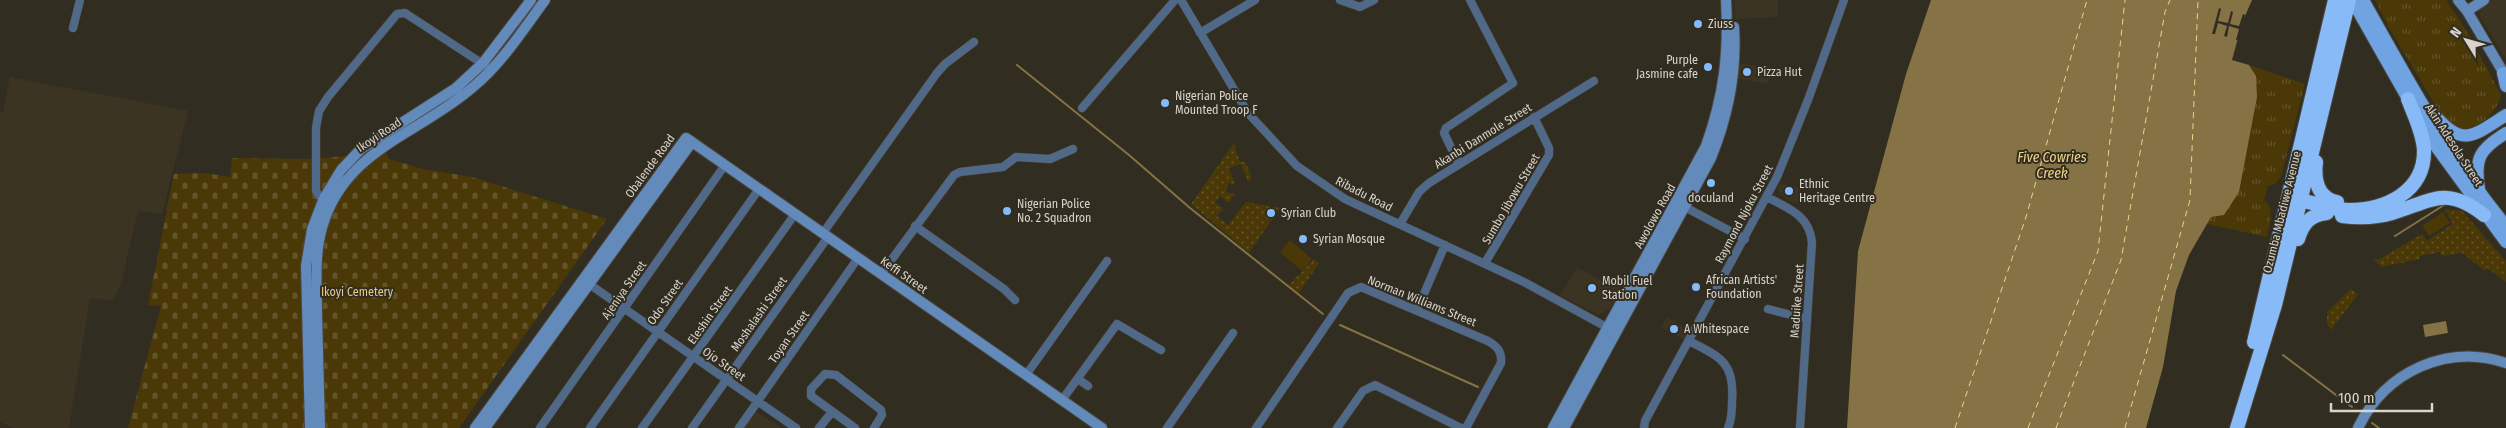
<svg xmlns="http://www.w3.org/2000/svg" width="2506" height="428" font-family="'Fira Sans Condensed',sans-serif">
<style>
.built{fill:#3c3422}
.grass{fill:url(#grass-dots)}
.cemetery{fill:url(#cemetery-stones)}
.park{fill:url(#park-tufts)}
.pitch{fill:#4a3807}
.water{fill:#857245}
.pier{fill:#322d21}
.lines{fill:none;stroke-linecap:round;stroke-linejoin:round}
.stream{stroke:#857245;stroke-width:2}
.ferry{stroke:#f1d38a;stroke-width:1;stroke-dasharray:6 5;stroke-linecap:butt}
.street-casing{stroke:#4d483d;stroke-width:9}
.secondary-casing{stroke:#4d483d;stroke-width:12}
.primary-casing{stroke:#4d483d;stroke-width:14}
.highway-casing{stroke:#4d483d;stroke-width:16}
.street{stroke:#506988;stroke-width:8}
.secondary{stroke:#628abb;stroke-width:10}
.primary{stroke:#6fa3e2;stroke-width:12}
.highway{stroke:#88baf7;stroke-width:14}
.poi-dot{fill:#86bbfb;stroke:#322d21;stroke-width:2}
.labels{text-anchor:middle;dominant-baseline:central;stroke-width:4;stroke-linejoin:round;paint-order:stroke}
.poi-label{font-size:12px;fill:#d8d4cd;stroke:#322d21;text-anchor:start}
.street-label{font-size:12px;fill:#d8d4cd;stroke:#322d21}
.park-label{font-size:12px;fill:#e7c981;stroke:#322d21}
.water-label{font-size:14px;font-style:italic;fill:#f1d38a;stroke:#322d21}
</style>
<defs>
<pattern id="grass-dots" width="8" height="8" patternUnits="userSpaceOnUse" patternTransform="scale(1.25)"><rect width="8" height="8" fill="#4a3807"/><path d="M2 2h.1M6 6h.1" fill="none" stroke="#63542a" stroke-width="1.8" stroke-linecap="round"/></pattern>
<pattern id="cemetery-stones" width="16" height="16" patternUnits="userSpaceOnUse" patternTransform="scale(1.25)"><rect width="16" height="16" fill="#4a3807"/><path d="M2 7V4a2 2 0 0 1 4 0v3zM10 15v-3a2 2 0 0 1 4 0v3z" fill="#63542a"/></pattern>
<pattern id="park-tufts" width="24" height="20" patternUnits="userSpaceOnUse" patternTransform="scale(1.25)"><rect width="24" height="20" fill="#4a3807"/><path d="M3 7l-1-3M5 7V3M7 7l1-3M15 17l-1-3M17 17v-4M19 17l1-3" fill="none" stroke="#63542a"/></pattern>
</defs>
<rect width="100%" height="100%" fill="#322d21"/>
<path class="built" d="M1734 0H1778V17L1736 19Z
M2491 0H2506V60L2480 17 2481 7Z
M1735 63 1773 67 1768 84 1733 78Z
M10 77 188 111 162 214 138 211 121 283 113 301 90 298 69 428H13L0 422V112H3Z
M1780 184 1801 187 1798 202 1794 203 1780 195 1778 188Z
M1577 267 1601 280 1605 274 1624 280 1610 309 1598 315 1560 295Z
M1666 317 1690 330 1684 340 1661 328Z
M756 411 781 428H744Z"/>
<path class="grass" d="M1234 143 1240 162H1245L1252 177 1248 182 1241 164 1229 168 1235 184 1228 183 1226 192 1235 194 1228 203 1220 196 1215 202 1223 209 1217 216 1228 225 1246 202 1280 208 1249 253 1191 204Z
M2444 209 2462 211 2506 261V282L2487 268 2485 271 2462 253 2442 256 2440 252 2420 256V259L2381 267 2372 257 2378 260 2422 234 2427 241 2453 224Z
M1314 259 1319 263 1299 293 1289 285Z
M2351 289 2358 294 2331 330 2327 324V312Z"/>
<path class="cemetery" d="M386 153 389 159 423 169 472 177 607 219 459 428H128L161 306 148 305 174 174 205 173 230 177 232 158 307 159Z"/>
<path class="park" d="M2375 0H2446L2469 35 2501 95C2498 110 2482 127 2465 128 2457 129 2449 123 2443 118L2389 28Z
M2249 65 2305 84 2281 177 2275 184 2268 186 2264 200C2276 208 2269 225 2267 237L2207 224 2256 76Z"/>
<path class="pitch" d="M2443 212 2450 223 2429 236 2422 226Z
M1290 240 1312 259 1302 271 1280 252Z"/>
<path class="water" d="M1931 0H2252L2242 23 2232 60 2249 65 2256 76 2257 97 2239 192 2224 215 2211 217 2189 255 2176 291 2163 367 2146 428H1847L1858 251 1906 74Z
M2446 321 2448 333 2425 337 2423 325Z"/>
<path class="pier" d="M2219 8 2221 9 2218 21 2228 23 2231 11 2233 12 2230 24 2239 26 2243 14 2245 15 2239 40H2236L2239 29 2229 26 2227 37 2224 36 2227 26 2218 23 2215 34H2212Z"/>
<g class="lines">
<path class="stream" d="M1017 65 1129 155 1190 208 1323 314
M2395 236 2444 205
M1340 325 1478 387
M2283 355 2352 407
M2372 423 2379 428"/>
<path class="ferry" d="M1955 428 2026 217 2087 0
M2028 428 2098 251 2125 0
M2056 428 2121 260 2165 12 2170 0
M2125 428 2190 200 2198 0"/>
<defs>
<path id="street" d="M1181 0 1248 113 1297 166 1345 199 1524 282 1610 329
M1340 0 1360 7 1374 0
M73 28 80 0
M1200 33 1255 0
M1082 108 1175 0
M1459 164 1444 133 1446 128 1513 83 1470 0
M1767 197C1789 209 1809 215 1812 242L1800 428
M329 199 319 196 316 191V128L319 111 328 97 397 14 405 13 486 66
M1681 205 1745 239
M1400 224 1419 192 1429 183 1594 81
M915 226 1004 289 1015 300
M823 233 937 73 945 64 974 42
M1485 263 1549 155V148L1534 117
M881 274 954 175 960 172 1003 167 1016 157 1050 159 1073 149
M589 284 796 428
M1768 309 1807 319
M1417 310 1445 245
M1689 341C1720 357 1735 362 1732 401 1732 410 1732 420 1728 428
M1026 375 1107 261
M1078 379 1088 386
M1062 400 1117 324 1161 350
M540 428 725 165
M590 428 759 189
M642 428 795 214
M692 428 828 237
M739 428 858 258
M819 428 832 412
M855 428 811 396V389L825 374 836 375 881 410 882 415 874 428
M1167 428 1233 333
M1256 428 1348 293 1361 287 1488 341C1498 347 1502 352 1501 363L1466 428
M1337 428 1363 391 1375 385 1461 428
M1644 428 1645 421 1777 177 1808 100 1844 0"/>
<path id="secondary" d="M2458 0 2467 11 2506 77
M2467 11 2484 0
M692 142 1102 428
M310 428 306 266 312 229 324 198 341 170 361 149 456 88 483 63 531 0
M320 428C319 390 318 352 317 314 317 286 314 256 322 228 344 149 418 135 473 87 502 63 523 30 545 0
M475 428 686 138 692 142 485 428
M1553 428 1706 146C1724 95 1729 54 1726 0
M1564 428 1711 158C1728 116 1737 73 1734 27
M2358 428C2385 372 2446 343 2506 363"/>
<path id="primary" d="M2352 0 2432 141 2506 242
M2363 0C2407 78 2449 157 2506 226
M2503 73 2506 86
M2433 113C2462 148 2472 137 2506 115
M2479 189C2474 158 2480 149 2506 133"/>
<path id="highway" d="M2316 162C2314 179 2317 198 2337 202
M2293 198C2310 202 2332 210 2349 210 2385 210 2425 192 2424 150 2423 132 2414 115 2408 99
M2342 216C2359 218 2375 218 2392 213 2432 201 2446 185 2484 215
M2298 239C2303 223 2310 215 2327 213
M2254 342 2335 0
M2237 428 2275 305 2349 0"/>
</defs>
<use href="#street" class="street-casing"/>
<use href="#secondary" class="secondary-casing"/>
<use href="#primary" class="primary-casing"/>
<use href="#highway" class="highway-casing"/>
<use href="#street" class="street"/>
<use href="#secondary" class="secondary"/>
<use href="#primary" class="primary"/>
<use href="#highway" class="highway"/>
</g>
<g class="poi-dot">
<circle cx="1698" cy="24" r="5"/>
<circle cx="1708" cy="67" r="5"/>
<circle cx="1747" cy="72" r="5"/>
<circle cx="1165" cy="103" r="5"/>
<circle cx="1711" cy="183" r="5"/>
<circle cx="1789" cy="191" r="5"/>
<circle cx="1007" cy="211" r="5"/>
<circle cx="1271" cy="213" r="5"/>
<circle cx="1303" cy="239" r="5"/>
<circle cx="1696" cy="287" r="5"/>
<circle cx="1592" cy="288" r="5"/>
<circle cx="1674" cy="329" r="5"/>
</g>
<g class="labels">
<g class="poi-label">
<text x="1708" y="24">Ziuss</text>
<text x="1698" y="60" text-anchor="end">Purple<tspan x="1698" dy="14">Jasmine cafe</tspan></text>
<text x="1757" y="72">Pizza Hut</text>
<text x="1175" y="96">Nigerian Police<tspan x="1175" dy="14">Mounted Troop F</tspan></text>
<text x="1799" y="184">Ethnic<tspan x="1799" dy="14">Heritage Centre</tspan></text>
<text x="1711" y="198" text-anchor="middle">doculand</text>
<text x="1017" y="204">Nigerian Police<tspan x="1017" dy="14">No. 2 Squadron</tspan></text>
<text x="1281" y="213">Syrian Club</text>
<text x="1313" y="239">Syrian Mosque</text>
<text x="1706" y="280">African Artists'<tspan x="1706" dy="14">Foundation</tspan></text>
<text x="1602" y="281">Mobil Fuel<tspan x="1602" dy="14">Station</tspan></text>
<text x="1684" y="329">A Whitespace</text>
</g>
<g class="street-label">
<text transform="translate(379 135) rotate(-34)">Ikoyi Road</text>
<text transform="translate(1483 136) rotate(-32)">Akanbi Danmole Street</text>
<text transform="translate(2454 145) rotate(57)">Akin Adesola Street</text>
<text transform="translate(650 166) rotate(-54)">Obalende Road</text>
<text transform="translate(1364 194) rotate(27)">Ribadu Road</text>
<text transform="translate(1511 199) rotate(-60)">Sumbo Jibowu Street</text>
<text transform="translate(2282 212) rotate(-76)">Ozumba Mbadiwe Avenue</text>
<text transform="translate(1744 214) rotate(-62)">Raymond Njoku Street</text>
<text transform="translate(1655 216) rotate(-61)">Awolowo Road</text>
<text transform="translate(904 275) rotate(35)">Keffi Street</text>
<text transform="translate(624 290) rotate(-55)">Ajeniya Street</text>
<text transform="translate(1422 301) rotate(22)">Norman Williams Street</text>
<text transform="translate(1797 301) rotate(-86)">Maduike Street</text>
<text transform="translate(665 302) rotate(-55)">Odo Street</text>
<text transform="translate(759 314) rotate(-55)">Moshalashi Street</text>
<text transform="translate(710 315) rotate(-55)">Eleshin Street</text>
<text transform="translate(789 337) rotate(-55)">Toyan Street</text>
<text transform="translate(724 364) rotate(35)">Ojo Street</text>
</g>
<g class="park-label">
<text x="357" y="292">Ikoyi Cemetery</text>
</g>
<g class="water-label">
<text x="2052" y="157">Five Cowries<tspan x="2052" dy="16">Creek</tspan></text>
</g>
</g>
<g transform="translate(2466 40) rotate(307)" stroke="#322d21" stroke-width="4" paint-order="stroke">
<path d="M0-4L9 19L0 12L-9 19Z" fill="#d8d4cd"/>
<text y="-8" font-size="14" font-weight="bold" text-anchor="middle" fill="#d8d4cd">N</text>
</g>
<path d="M2331 403v8h101v-8" fill="none" stroke="#d8d4cd" stroke-width="2.5"/>
<text x="2338" y="403" font-size="15" fill="#d8d4cd" stroke="#322d21" stroke-width="4" paint-order="stroke">100 m</text>
</svg>
